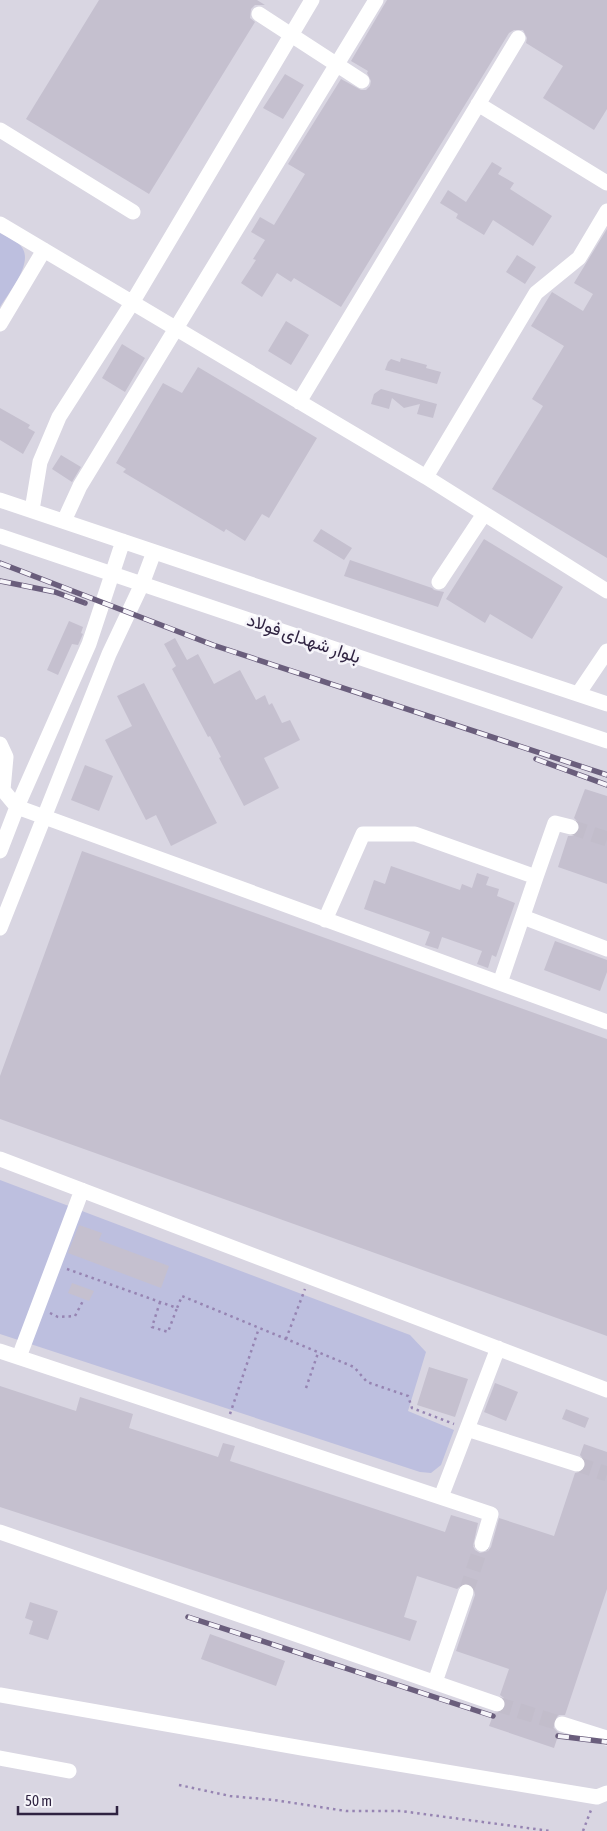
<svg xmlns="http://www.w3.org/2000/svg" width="607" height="1831" font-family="'Asap Condensed',Vazirmatn,sans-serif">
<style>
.built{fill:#d9d6e2}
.green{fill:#bdbfdf}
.building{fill:#c5c0cf}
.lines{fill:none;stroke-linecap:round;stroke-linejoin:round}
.minor-tunnel{stroke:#c2bdcb;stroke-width:15;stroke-dasharray:15 8;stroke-linecap:butt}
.path{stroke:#9684b2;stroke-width:2.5;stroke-dasharray:2.5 4;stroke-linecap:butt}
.minor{stroke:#fff;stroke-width:15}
.rail-casing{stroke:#6a5e7c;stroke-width:5.5}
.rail{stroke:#f6f5fa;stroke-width:4;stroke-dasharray:11;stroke-linecap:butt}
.labels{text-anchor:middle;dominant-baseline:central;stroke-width:5;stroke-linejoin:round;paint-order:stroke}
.street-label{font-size:18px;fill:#2f2341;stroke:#f6f5fa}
</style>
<rect width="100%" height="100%" fill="#e7e4ee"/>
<path class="built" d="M0 0H607V1831H0Z"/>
<path class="green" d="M0 233C6 236 16 240 20 245 36 261 9 292 0 307Z
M0 1180 410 1335 426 1352 408 1411 454 1430 441 1465 431 1473 420 1472 0 1334Z"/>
<path class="building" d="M99 0H257L265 5H255L251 9 250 18 255 22 149 194 26 119Z
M387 0H607V109L594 130 543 98 563 66 526 43 527 38 523 30H514L509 33 341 307 294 278 291 282 277 273 262 297 241 283 256 260 253 259 265 240 251 232 260 217 274 225 305 174 288 164 341 79 361 90H366L370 86 371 81 367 73 368 71 351 61Z
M285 74 304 85 283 119 263 108Z
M492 162 502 168 498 174 514 183 510 189 552 216 533 246 493 220 484 235 456 218 458 214 440 203 448 190 466 202Z
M607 229V558L492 489 543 406 532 399 564 346 531 326 552 292 583 311 593 294 574 283Z
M517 255 536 267 525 284 506 272Z
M286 321 309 335 291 365 268 351Z
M122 344 145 358 125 392 102 378Z
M401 358 427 365 426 368 441 372 437 384 385 370 388 362 391 359 400 362Z
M198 367 317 438 269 518 262 514 245 541 226 529 224 532 123 472 126 469 116 463 163 383 182 393Z
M381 389 437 404 433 418 417 414 420 404 404 408 392 398 389 409 371 404 374 394Z
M0 408 30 425 28 428 35 432 23 454 0 440Z
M61 455 81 467 72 482 52 469Z
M321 529 352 548 344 560 313 541Z
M484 539 563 587 532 639 490 614 485 623 446 599Z
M350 560 432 588 434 590 444 592 438 607 344 576Z
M69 621 83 627 81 633 83 634 78 645 72 644 58 675 47 670Z
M175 638 187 660 198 654 214 684 240 670 256 700 265 695 269 705 272 703 282 723 290 720 300 740 264 758 279 788 244 806 219 758 221 757 210 736 208 737 172 669 176 666 164 644Z
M144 683 217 823 171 846 156 815 146 820 105 740 132 726 117 696Z
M85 765 113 776 99 811 71 800Z
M585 789 607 796V884L558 867 568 836H574L580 830V824L574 818Z
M82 851 607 1039V1336L0 1119V1076Z
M391 866 460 890 462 884 472 888 477 873 489 877 486 885 499 889 497 896 515 903 496 957 492 955 488 968 477 964 482 951 442 937 438 949 425 945 430 932 364 909 374 880 385 884Z
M555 941 607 960V972L600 991 544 970Z
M79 1225 102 1233 99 1240 169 1266 161 1288 68 1253Z
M72 1283 94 1291 89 1301 68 1293Z
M429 1367 468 1379 455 1417 417 1405Z
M495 1383 518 1392 506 1421 484 1412Z
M0 1386 76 1411 80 1397 133 1414 129 1428 218 1457 223 1443 235 1446 230 1461 445 1532 451 1515 478 1523 473 1546 475 1550 480 1553 488 1551 491 1547 499 1518 554 1536 575 1473 583 1471 586 1467V1462L580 1455 584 1444 607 1452V1589L565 1715H559L553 1721V1727L559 1733 554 1748 489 1726 494 1713 503 1711 506 1707 504 1698 500 1695 509 1669 456 1651 475 1595 473 1586 469 1583H464L457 1589 417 1576 404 1617 417 1621 410 1641 0 1507Z
M566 1409 589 1418 585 1428 562 1419Z
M30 1602 58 1611 48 1640 29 1634 33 1621 25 1618Z
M210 1634 285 1661 276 1686 201 1659Z"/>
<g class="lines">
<path class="minor-tunnel" d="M571 827 607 839
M577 1464 607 1474
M466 1592 482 1544
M497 1704 562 1724"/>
<path class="path" d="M67 1269 177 1308 182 1296 354 1367 367 1382 408 1396 412 1408 454 1424
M160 1302 152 1327 168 1332 177 1308
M50 1313 58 1317 75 1316 84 1299
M286 1339 305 1289
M306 1388 318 1353
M230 1414 259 1328
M179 1785 230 1796 274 1800 346 1811H401L550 1831
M583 1831 591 1810"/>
<path class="minor" d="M259 14 362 81
M478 104 607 183
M0 130 133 212
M0 224 426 477 607 591
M0 324 44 250
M299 402 518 38
M426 477 536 293 579 258 607 211
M0 500 607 704
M32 510 40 462 59 417 132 303 312 0
M64 521 80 486 376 0
M0 536 607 741
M439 582 484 514
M578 694 607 651
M0 744 6 757 3 790 17 807 607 1022
M0 851 17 807 89 644 123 541
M536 877 555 823 571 827
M523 917 607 949
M325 920 363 834H415L536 877 500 983
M0 928 109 654 142 584 154 552
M0 1159 607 1390
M0 1351 491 1514 482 1544
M19 1357 82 1190
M467 1429 577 1464
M441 1497 498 1348
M0 1532 497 1704
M435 1682 466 1592
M0 1695 302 1748 597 1797 607 1793
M562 1724 607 1738
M0 1758 69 1771"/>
<defs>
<path id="rail" d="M0 563 213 645 607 775
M0 581 55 592 85 603
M536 759 607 785
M188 1617 493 1716
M558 1736 607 1742"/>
</defs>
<use href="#rail" class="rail-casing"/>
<use href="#rail" class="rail"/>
</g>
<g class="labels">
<g class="street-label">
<text transform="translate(304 638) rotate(19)">بلوار شهدای فولاد</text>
</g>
</g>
<path d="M18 1806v8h99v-8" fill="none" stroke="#2f2341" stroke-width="2.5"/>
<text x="25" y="1806" font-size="15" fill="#2f2341" stroke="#f6f5fa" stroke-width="4" paint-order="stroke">50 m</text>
</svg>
